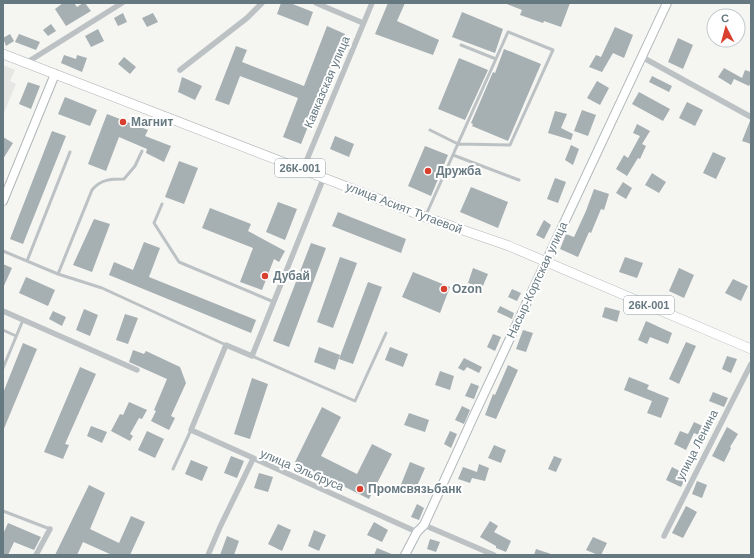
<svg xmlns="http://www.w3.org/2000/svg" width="754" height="558" font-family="Arial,sans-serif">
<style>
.built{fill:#e6e6e5}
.building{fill:#a6afb2}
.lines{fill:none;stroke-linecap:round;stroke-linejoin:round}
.secondary-casing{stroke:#afb6b9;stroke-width:10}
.primary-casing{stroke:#b0b6b8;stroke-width:10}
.lane{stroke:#bcc2c4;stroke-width:3}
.street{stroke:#bcc2c4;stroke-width:5.5}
.secondary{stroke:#fff;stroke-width:8}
.primary{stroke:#fff;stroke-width:9}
.poi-dot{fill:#d93f2e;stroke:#fff;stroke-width:1.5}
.labels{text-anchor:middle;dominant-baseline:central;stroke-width:4;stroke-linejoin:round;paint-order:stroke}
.shield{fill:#fff;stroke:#94a1a7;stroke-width:1}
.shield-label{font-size:11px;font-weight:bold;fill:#667981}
.street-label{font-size:12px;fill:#667981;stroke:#fff}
.poi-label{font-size:12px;font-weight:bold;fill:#667981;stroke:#fff;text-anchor:start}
</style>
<rect width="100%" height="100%" fill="#f5f5f2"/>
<path class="built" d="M3 65 15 70 10 81 16 84 3 115Z"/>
<path class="building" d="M63 3H74L77 7 83 3H85L91 11 66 26 55 9Z
M281 3H290L313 12 308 26 277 14Z
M388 3H405L397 21 439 40 433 55 375 34Z
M504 3H570L561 27 544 21 543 23 520 15 522 10Z
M462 12 503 29 495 53 452 37Z
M123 13 127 22 118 26 114 18Z
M153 13 158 22 147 27 142 18Z
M51 24 56 31 48 36 43 30Z
M327 26 345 34 301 144 283 137 298 98 240 76 229 105 215 100 236 46 247 50 242 62 304 86Z
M615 27 633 35 624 58 613 53 602 72 589 67 596 55 601 57Z
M98 29 104 41 91 47 85 36Z
M10 34 14 41 6 46 3 38Z
M19 34 40 42 36 50 15 42Z
M678 38 693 45 683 69 668 62Z
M504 49 541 64 508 141 472 126 473 124 471 123 493 72 495 73Z
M64 55 76 59 77 55 87 58 82 72 61 63Z
M124 57 136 67 130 74 118 64Z
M459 58 488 70 465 120 438 109Z
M724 68 742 78 745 70 751 72V82L749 86 734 79 731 85 718 77Z
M652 76 672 86 669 92 649 82Z
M182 77 202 86 195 100 178 92Z
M597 81 609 88 600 105 587 98Z
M28 82 40 86 31 109 19 104Z
M639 92 670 109 663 121 632 104Z
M65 97 97 110 90 126 58 114Z
M687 102 703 110 695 126 679 118Z
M582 110 596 115 588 136 574 131Z
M555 111 567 114 561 128 573 134 571 140 548 133Z
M107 114 148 130 145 136 171 146 164 162 146 153 147 149 119 137 106 171 88 164Z
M750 121H751V144L742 141Z
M637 124 650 131 642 144 646 146 640 159 638 158 627 176 616 169 624 155 628 158 640 136 633 133Z
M52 131 66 136 23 244 10 239Z
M335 136 354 144 349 157 330 149Z
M3 137 13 143 3 159Z
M571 145 579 149 573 165 565 160Z
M425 146 448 155 431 196 408 186Z
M713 152 726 158 716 179 703 173Z
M179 161 198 168 184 204 165 197Z
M652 173 666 182 659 193 645 185Z
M555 178 566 182 558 203 547 199Z
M623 182 632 188 626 199 616 193Z
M471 187 508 202 498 228 460 212Z
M594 189 609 194 604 210 601 209 591 233 589 232 578 257 560 249 566 234 574 237 586 211Z
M278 202 297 209 285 240 266 232Z
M210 208 251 224 248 231 285 251 279 262 274 259 262 290 240 282 253 248 202 228Z
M338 212 406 239 401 253 332 226Z
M94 219 110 224 92 272 73 265Z
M544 220 551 225 544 239 536 235Z
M144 242 160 248 149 277 256 320 251 333 109 275 114 262 133 270Z
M311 243 326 248 289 347 273 341Z
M340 257 357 263 333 328 317 322Z
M625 257 643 263 637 278 619 272Z
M3 264 12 268 3 288Z
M473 268 488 274 482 288 468 283Z
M679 268 694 275 684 298 669 291Z
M413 272 450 287 440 313 402 297Z
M26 277 55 290 48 306 19 293Z
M733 279 748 286 741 301 725 293Z
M368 282 382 287 353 364 339 359Z
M512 289 521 293 517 301 508 297Z
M500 306 514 313 512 319 497 312Z
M605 307 620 311 617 322 602 317Z
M84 309 98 315 90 336 76 330Z
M53 311 66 317 62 326 49 319Z
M125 314 138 318 128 344 116 340Z
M646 321 672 333 668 344 650 337 647 344 638 340Z
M523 330 533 333 526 352 516 349Z
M493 334 501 337 495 351 487 347Z
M686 342 696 346 679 384 669 379Z
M23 343 37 349 3 431V393Z
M319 347 340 355 335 370 314 362Z
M390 347 408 354 403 367 385 360Z
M133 350 144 354 146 351 180 367 186 383 171 416 175 418 169 430 151 421 156 411 154 410 167 379 129 362Z
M727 356 737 359 731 373 722 369Z
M464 358 482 367 479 373 467 367 464 371 458 368Z
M508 365 518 370 496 419 485 415 493 394 495 395Z
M80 367 96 374 65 444 69 445 63 459 44 452Z
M440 371 454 376 450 390 435 385Z
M629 377 649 385 647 389 669 398 661 418 647 413 652 401 624 390Z
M252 378 268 384 250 439 234 434Z
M471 383 479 386 474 399 465 396Z
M713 392 728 398 724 407 709 401Z
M129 402 147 410 142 419 139 418 130 434 133 436 130 441 111 431 120 414 123 415Z
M462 406 470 410 464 424 455 420Z
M322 407 341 417 321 456 357 474 372 444 392 454 369 499 295 462Z
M409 413 429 420 425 432 404 425Z
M694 422 709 429 705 438 694 433 686 450 674 444 680 431 688 434Z
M91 426 107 432 102 443 87 436Z
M727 427 738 434 730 447 731 448 724 462 712 456Z
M147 431 164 439 155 458 138 450Z
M450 431 457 434 451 448 444 444Z
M494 445 506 450 501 463 488 458Z
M231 456 244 461 237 478 224 473Z
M554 456 562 459 556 472 548 469Z
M191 460 208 467 202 481 185 474Z
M410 462 425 468 414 493 400 487Z
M479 464 489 468 485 481 472 478 470 483 458 479 463 467 477 472Z
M672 467 687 475 681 487 666 480Z
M259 473 273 477 268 492 254 488Z
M697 481 707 485 702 498 692 494Z
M89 485 105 493 90 529 119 543 131 516 145 522 130 555H112L83 542 77 555H55Z
M417 504 424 508 419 520 411 517Z
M686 506 697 512 683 538 672 533Z
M490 521 498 526 494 532 511 541 506 552 496 548V546L480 537Z
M374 522 388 530 382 542 367 535Z
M8 523 41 537 34 550 14 542 8 555H3V534Z
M278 524 291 530 282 551 268 544Z
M314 530 326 535 319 551 308 546Z
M227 536 239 541 234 555H220Z
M593 537 607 543 601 555H598L586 550Z
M430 539 440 542 436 552 427 549Z
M377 548 394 555H374Z
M536 549 551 554V555H534Z"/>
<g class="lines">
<defs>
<path id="secondary" d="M3 201 55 74
M405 555 417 532 424 525 476 411 667 3"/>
<path id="primary" d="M3 54 425 217 509 246 751 349"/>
</defs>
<use href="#secondary" class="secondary-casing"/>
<use href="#primary" class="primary-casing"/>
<path class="lane" d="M461 45 496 59
M453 155 519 180
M162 204 154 223 179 262 274 302
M426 215C453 154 481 93 508 32L553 50 510 145 458 144 430 130
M3 251 58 274 102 288 226 345
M27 261 70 152
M58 274 92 190C101 179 111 179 124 179L135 166 142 151
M3 330 16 336
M252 356 355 401 386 333
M3 368 23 320
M173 469 191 430
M3 511 50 529"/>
<path class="street" d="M316 3 363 23
M642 57 751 117
M26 63 122 3
M180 70 247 18 262 3
M303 169 372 3
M324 177 252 356 226 345 191 430 417 532
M3 311 137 370
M424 525 494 555
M664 536 751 364
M36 555 50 529
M208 555 220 527 253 459"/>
<use href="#secondary" class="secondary"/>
<use href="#primary" class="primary"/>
</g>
<g class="poi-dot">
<circle cx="123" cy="122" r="4"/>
<circle cx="428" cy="171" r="4"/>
<circle cx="265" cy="276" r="4"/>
<circle cx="444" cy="289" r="4"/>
<circle cx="360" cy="489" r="4"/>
</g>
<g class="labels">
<g class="shield">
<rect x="275" y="159" width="50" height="18" rx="3"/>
<rect x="624" y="296" width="50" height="18" rx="3"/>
</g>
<g class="shield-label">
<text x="300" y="168">26К-001</text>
<text x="649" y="305">26К-001</text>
</g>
<g class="street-label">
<text transform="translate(327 82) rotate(-67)">Кавказская улица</text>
<text transform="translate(404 208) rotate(21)">улица Асият Тутаевой</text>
<text transform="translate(537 280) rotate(-65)">Насыр-Кортская улица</text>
<text transform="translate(697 445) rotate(-63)">улица Ленина</text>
<text transform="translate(302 470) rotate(23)">улица Эльбруса</text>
</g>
<g class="poi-label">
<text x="131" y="122">Магнит</text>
<text x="436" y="171">Дружба</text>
<text x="273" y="276">Дубай</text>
<text x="452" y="289">Ozon</text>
<text x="368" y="489">Промсвязьбанк</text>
</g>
</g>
<rect width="754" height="558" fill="none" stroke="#667981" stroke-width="8"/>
<g transform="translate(726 28) rotate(354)"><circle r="19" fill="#ffffff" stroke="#c2c9cd"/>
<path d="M0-3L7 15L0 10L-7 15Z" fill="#d93f2e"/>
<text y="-6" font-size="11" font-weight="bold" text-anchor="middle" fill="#667981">С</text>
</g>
</svg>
